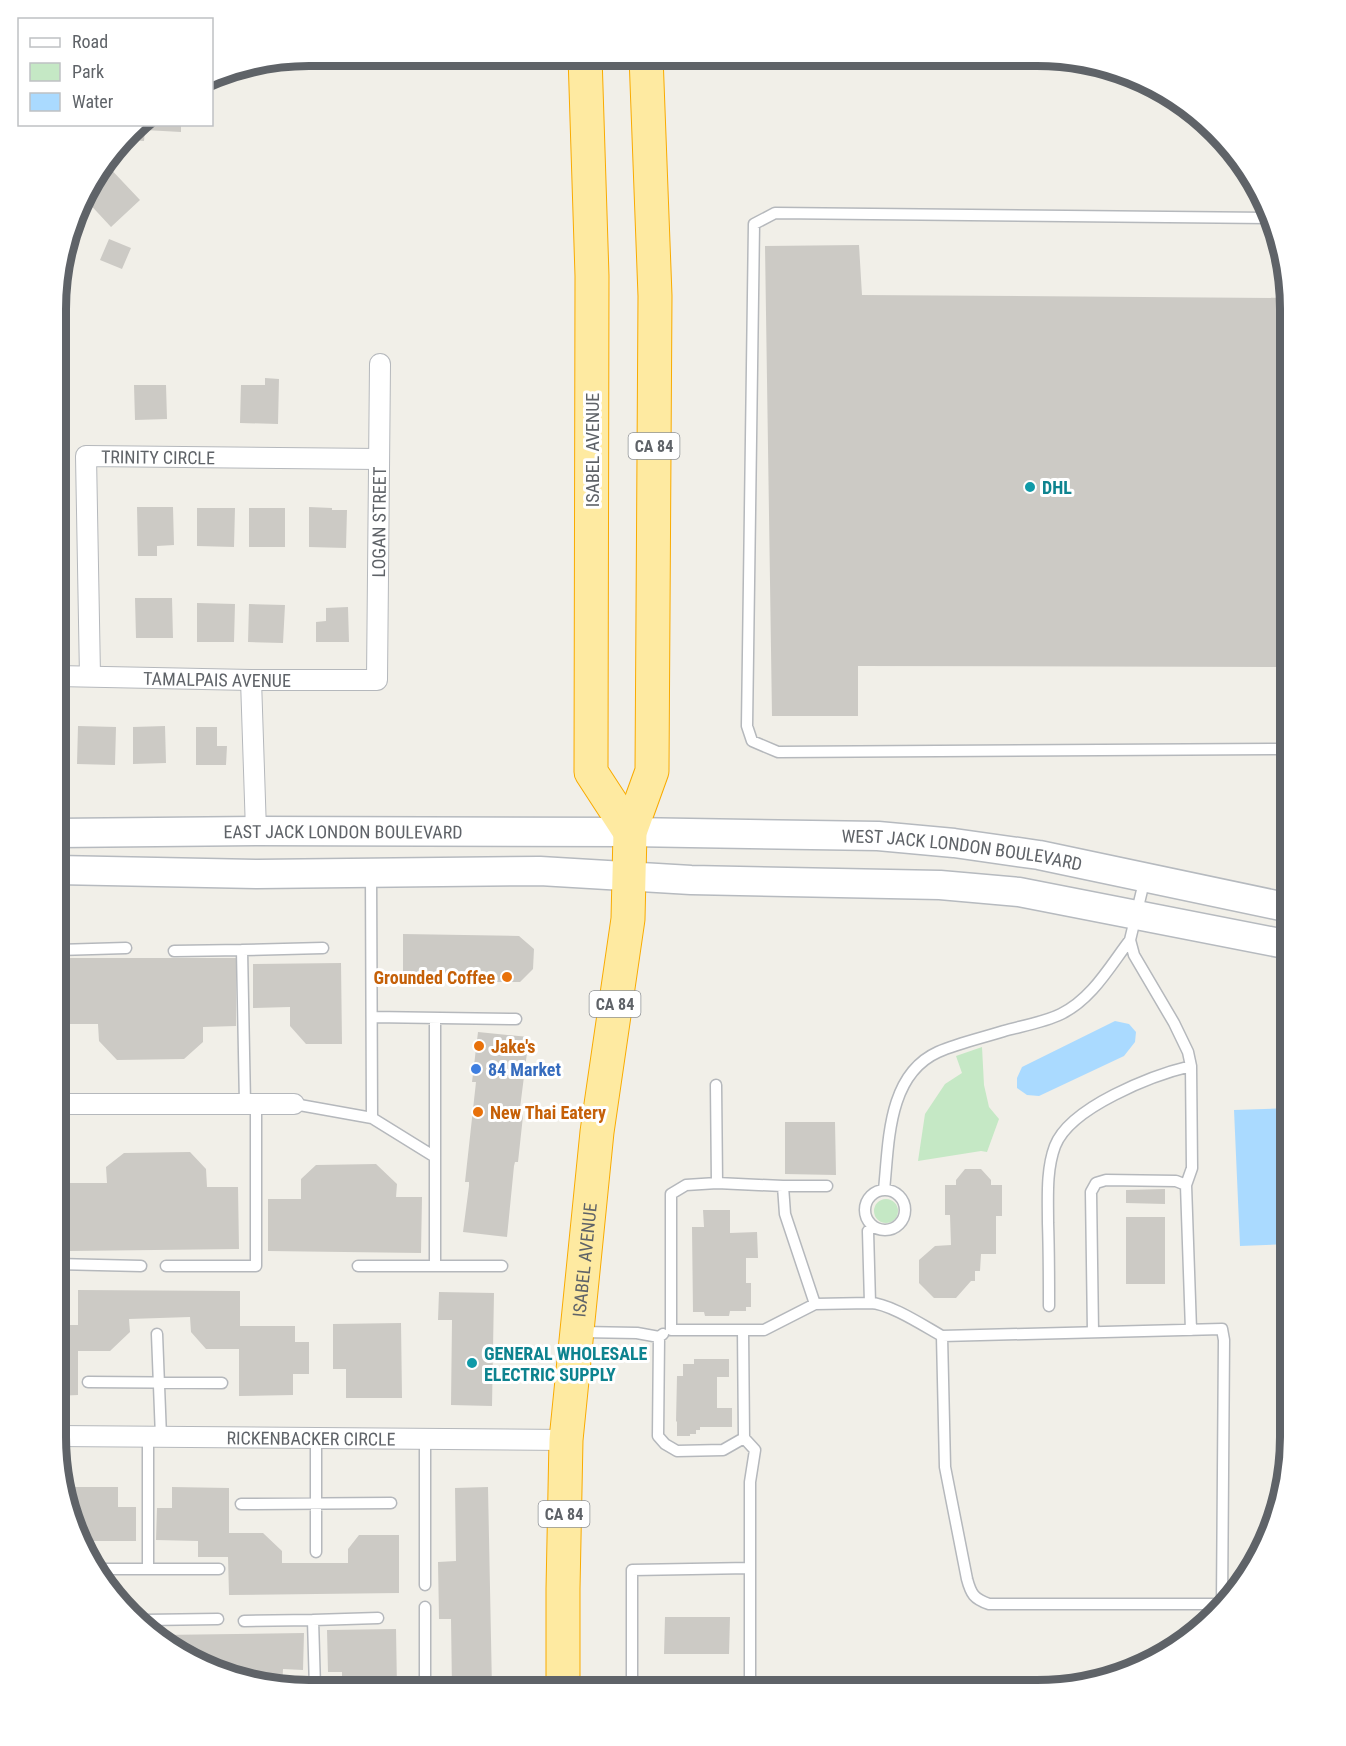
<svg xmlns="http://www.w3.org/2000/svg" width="1346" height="1746" font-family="'Roboto Condensed',sans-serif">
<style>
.green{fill:#c5e8c5}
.water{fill:#aadaff}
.building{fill:#cccac5}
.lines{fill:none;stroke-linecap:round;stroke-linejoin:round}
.service-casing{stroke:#b5b8bc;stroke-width:13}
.minor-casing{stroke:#b5b8bc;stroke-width:22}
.secondary-casing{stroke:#b6babf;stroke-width:31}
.trunk-casing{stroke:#f9ab00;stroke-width:35}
.service{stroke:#fff;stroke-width:10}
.minor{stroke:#fff;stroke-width:20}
.secondary{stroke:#fff;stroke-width:28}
.trunk{stroke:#feeaa1;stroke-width:33}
.culture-dot{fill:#0f9aa8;stroke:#fff;stroke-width:2}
.food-dot{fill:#e8710a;stroke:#fff;stroke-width:2}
.shop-dot{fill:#3f7fe0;stroke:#fff;stroke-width:2}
.labels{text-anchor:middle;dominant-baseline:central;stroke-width:6;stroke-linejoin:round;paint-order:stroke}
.shield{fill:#fff;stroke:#8f9295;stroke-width:1.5}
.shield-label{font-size:16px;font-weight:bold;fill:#5f6368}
.street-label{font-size:18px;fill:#5f6368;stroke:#fff}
.culture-label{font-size:18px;font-weight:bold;fill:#0d838f;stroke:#fff;text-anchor:start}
.food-label{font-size:18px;font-weight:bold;fill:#c56008;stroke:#fff;text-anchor:start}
.shop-label{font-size:18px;font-weight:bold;fill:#366cbe;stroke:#fff;text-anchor:start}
.rim{fill:none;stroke:#5f6368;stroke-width:8}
</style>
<rect width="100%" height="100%" fill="#f1efe8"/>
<path class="green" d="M982 1047 984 1085 989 1107 999 1119 987 1152 981 1151 918 1161 925 1114 945 1084 962 1073 956 1056Z
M874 1211a12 12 0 1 1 24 0a12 12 0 1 1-24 0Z"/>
<path class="water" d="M1115 1021 1129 1024 1136 1032 1135 1042 1124 1056 1039 1096 1027 1095 1017 1088V1078L1022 1067Z
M1290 1108V1244L1240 1246 1234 1110Z"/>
<path class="building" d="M137 124H181V132L145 130 144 141 124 140Z
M105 163 140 200 111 227 85 199 98 186 92 179Z
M109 239 131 248 122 269 100 260Z
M859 245 862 295 1288 298 1290 308V667L858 666V716H772L765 246Z
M265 378 279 379 278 424 240 423 241 385H265Z
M134 385H166L167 419 135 420Z
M137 507H173L174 545 157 546V556H138Z
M309 507 332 508V510H347L346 548 309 547Z
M197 508H235L234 547 197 546Z
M249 508H285V547H249Z
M135 598H172L173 638H136Z
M197 603 235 604 234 642H197Z
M249 604 285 605 283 643 248 642Z
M348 607 349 642H316V622L326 621V608Z
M78 726 116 727 115 765 77 764Z
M165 726 166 763 133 764V727Z
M196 727H217V746H227L226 765H196Z
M403 934 519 936 534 949 533 969 520 982H403Z
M68 958H236V1026L203 1027V1042L184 1059 117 1060 99 1041 98 1024H69Z
M341 963 342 1044H306L290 1026V1007L253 1008V964Z
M478 1032 529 1037 520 1108V1112H523V1116L518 1162H515L514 1166 507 1237 463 1232 469 1186V1182H465L476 1082H472Z
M785 1122H835L836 1175 785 1174Z
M190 1152 206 1169 207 1187H238L239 1249 70 1251V1183H107L106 1167 124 1153Z
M376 1164 397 1184 396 1197H422L421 1253 268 1251V1199H301V1179L316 1165Z
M965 1169H981L991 1180V1185H1002V1216H996V1254H981L980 1271H975V1281H971L956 1298H934L919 1283V1260L935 1246 951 1245 950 1215H945V1185H956V1180Z
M1165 1189V1204L1126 1203V1190Z
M703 1210H730V1233L757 1232 758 1258H746V1283H751V1307H746V1311H730L729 1316H705L704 1312H693L692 1227H704Z
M1126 1217H1165V1284H1126Z
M78 1290 240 1291V1326H295V1342H309V1374H293V1395L239 1396V1349H206L191 1332 190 1317 129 1319 130 1332 110 1351H78V1395L56 1396V1325H78Z
M439 1292 494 1293 492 1406 451 1405 452 1320H438Z
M401 1323 402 1398H346V1369H333V1324Z
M694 1359H729V1377H717V1408H732V1427H700V1430H696V1434H690V1436H677V1421L676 1422 677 1376H683V1364H694Z
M67 1487H118V1507H136V1541H93V1557H87L82 1550Z
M172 1487 229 1488V1533H263L282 1551V1563H348V1549L359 1535H399V1593L229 1595 228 1557H198V1541L156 1540 157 1508H172Z
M488 1487 492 1689H452L451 1619H439L438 1562 456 1561 455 1488Z
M665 1617H730L729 1654H664Z
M396 1629 397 1689H342V1672H328L327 1630Z
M304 1633 303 1670 283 1669 282 1688H276L168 1648 159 1640V1635Z"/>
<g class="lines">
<defs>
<path id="service" d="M1269 218 775 213 754 224 747 726 752 741 778 752 1290 749
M58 950 126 948
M242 950 323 948
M174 951 242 950 245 1104
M372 1017 516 1019
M716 1085 717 1183 686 1185 671 1194V1330H764L815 1304 785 1214 783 1186 717 1183
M294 1104 372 1118 371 873
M372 1118 435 1157
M1186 1185 1192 1168 1191 1066
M783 1186H827
M865 1210a20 20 0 1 1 40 0a20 20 0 1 1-40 0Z
M884 1190C889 1143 887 1075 938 1052 959 1043 982 1038 1004 1031 1022 1026 1045 1022 1061 1014 1092 999 1110 966 1130 940
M56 1264 58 950H56
M56 1264 141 1266
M166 1266H256V1104
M358 1266H435V1018
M435 1266H502
M870 1303C889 1303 924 1326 942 1336L1222 1329 1224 1340 1222 1604 1220 1610
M815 1304 870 1303 868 1231 873 1226
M1049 1306C1049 1279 1049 1251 1048 1223 1048 1198 1046 1170 1055 1146 1070 1107 1153 1075 1191 1066L1188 1052 1174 1023 1134 955 1130 940 1145 878
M56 1317H57
M743 1330 744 1438 755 1450 750 1482V1689H632V1570L750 1568
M581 1332 637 1333 659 1337 663 1334
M1093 1332 1091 1192 1096 1183 1106 1180 1176 1181 1186 1185 1191 1330
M157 1334 161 1437
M942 1336 945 1467 967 1579C971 1594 974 1599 989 1604H1225
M659 1337 658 1436 665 1444 677 1451 723 1450 744 1438
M88 1382 222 1383
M316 1438V1552
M241 1504 391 1503
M94 1569H148V1437
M148 1569H219
M425 1585V1439
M425 1607V1689
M144 1620 218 1619
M313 1620 378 1618
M244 1621 313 1620 315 1688
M750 1689 843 1690"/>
<g id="minor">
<path id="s1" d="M57 676 251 680H377L380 364"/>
<path id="s2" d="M90 676 86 456 379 459"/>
<path d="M251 680 256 831"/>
<path d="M56 1104H294"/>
<path id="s3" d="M56 1436 566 1440"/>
</g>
<g id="secondary">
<path id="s4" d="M57 833 256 831 630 832 878 836 954 843 1039 855 1290 908"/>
<path d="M57 870 257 874 540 871 691 880 940 885 1019 892 1290 945"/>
</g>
<g id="trunk">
<path d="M585 56 592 276 591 772 630 832"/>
<path id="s5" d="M563 1689V1589L566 1440 597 1132 628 919 630 832 652 771 655 296 646 56"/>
</g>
</defs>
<use href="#service" class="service-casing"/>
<use href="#minor" class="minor-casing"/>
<use href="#secondary" class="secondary-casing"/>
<use href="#trunk" class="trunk-casing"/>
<use href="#service" class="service"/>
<use href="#minor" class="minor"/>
<use href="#secondary" class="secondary"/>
<use href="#trunk" class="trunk"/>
</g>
<g class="culture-dot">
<circle cx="1030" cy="487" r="6"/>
<circle cx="472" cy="1363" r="6"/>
</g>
<g class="food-dot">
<circle cx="507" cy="977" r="6"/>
<circle cx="479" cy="1046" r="6"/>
<circle cx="478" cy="1112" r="6"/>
</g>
<circle class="shop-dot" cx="476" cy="1069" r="6"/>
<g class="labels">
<g class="shield">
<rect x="628.5" y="433" width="51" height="26" rx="4.5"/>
<rect x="589.5" y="991" width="51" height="26" rx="4.5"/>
<rect x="538.5" y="1501" width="51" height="26" rx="4.5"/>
</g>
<g class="shield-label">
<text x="654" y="446">CA 84</text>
<text x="615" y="1004">CA 84</text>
<text x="564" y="1514">CA 84</text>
</g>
<g class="street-label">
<text transform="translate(592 450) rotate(-90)">ISABEL AVENUE</text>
<text stroke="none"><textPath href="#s2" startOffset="292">TRINITY CIRCLE</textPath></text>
<text stroke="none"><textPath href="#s1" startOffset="478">LOGAN STREET</textPath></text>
<text stroke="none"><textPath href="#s1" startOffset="160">TAMALPAIS AVENUE</textPath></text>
<text stroke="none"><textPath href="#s4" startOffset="286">EAST JACK LONDON BOULEVARD</textPath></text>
<text stroke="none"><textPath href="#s4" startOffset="906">WEST JACK LONDON BOULEVARD</textPath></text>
<text stroke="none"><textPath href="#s5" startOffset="430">ISABEL AVENUE</textPath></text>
<text stroke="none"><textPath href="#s3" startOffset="255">RICKENBACKER CIRCLE</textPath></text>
</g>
<g class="culture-label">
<text x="1042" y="487">DHL</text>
<text x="484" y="1353">GENERAL WHOLESALE<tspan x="484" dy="21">ELECTRIC SUPPLY</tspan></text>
</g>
<g class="food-label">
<text x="495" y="977" text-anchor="end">Grounded Coffee</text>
<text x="491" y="1046">Jake's</text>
<text x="490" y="1112">New Thai Eatery</text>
</g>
<g class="shop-label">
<text x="488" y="1069">84 Market</text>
</g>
</g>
<path d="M0 0H1346V1746H0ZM309 66H1037A243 243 0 0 1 1280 309V1437A243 243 0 0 1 1037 1680H309A243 243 0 0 1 66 1437V309A243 243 0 0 1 309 66Z" fill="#fff" fill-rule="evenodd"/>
<path class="rim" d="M309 66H1037A243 243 0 0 1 1280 309V1437A243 243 0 0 1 1037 1680H309A243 243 0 0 1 66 1437V309A243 243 0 0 1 309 66Z"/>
<rect x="18" y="18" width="195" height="108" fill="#ffffff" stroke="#bfc1c3" stroke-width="1.5"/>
<rect x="30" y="38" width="30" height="9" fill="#ffffff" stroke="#bfc1c3" stroke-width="1.5"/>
<text x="72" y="48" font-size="18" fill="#5f6368">Road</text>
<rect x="30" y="63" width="30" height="18" fill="#c5e8c5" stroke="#bfc1c3" stroke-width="1.5"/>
<text x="72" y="78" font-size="18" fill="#5f6368">Park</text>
<rect x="30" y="93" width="30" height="18" fill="#aadaff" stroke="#bfc1c3" stroke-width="1.5"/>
<text x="72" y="108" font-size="18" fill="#5f6368">Water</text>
</svg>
